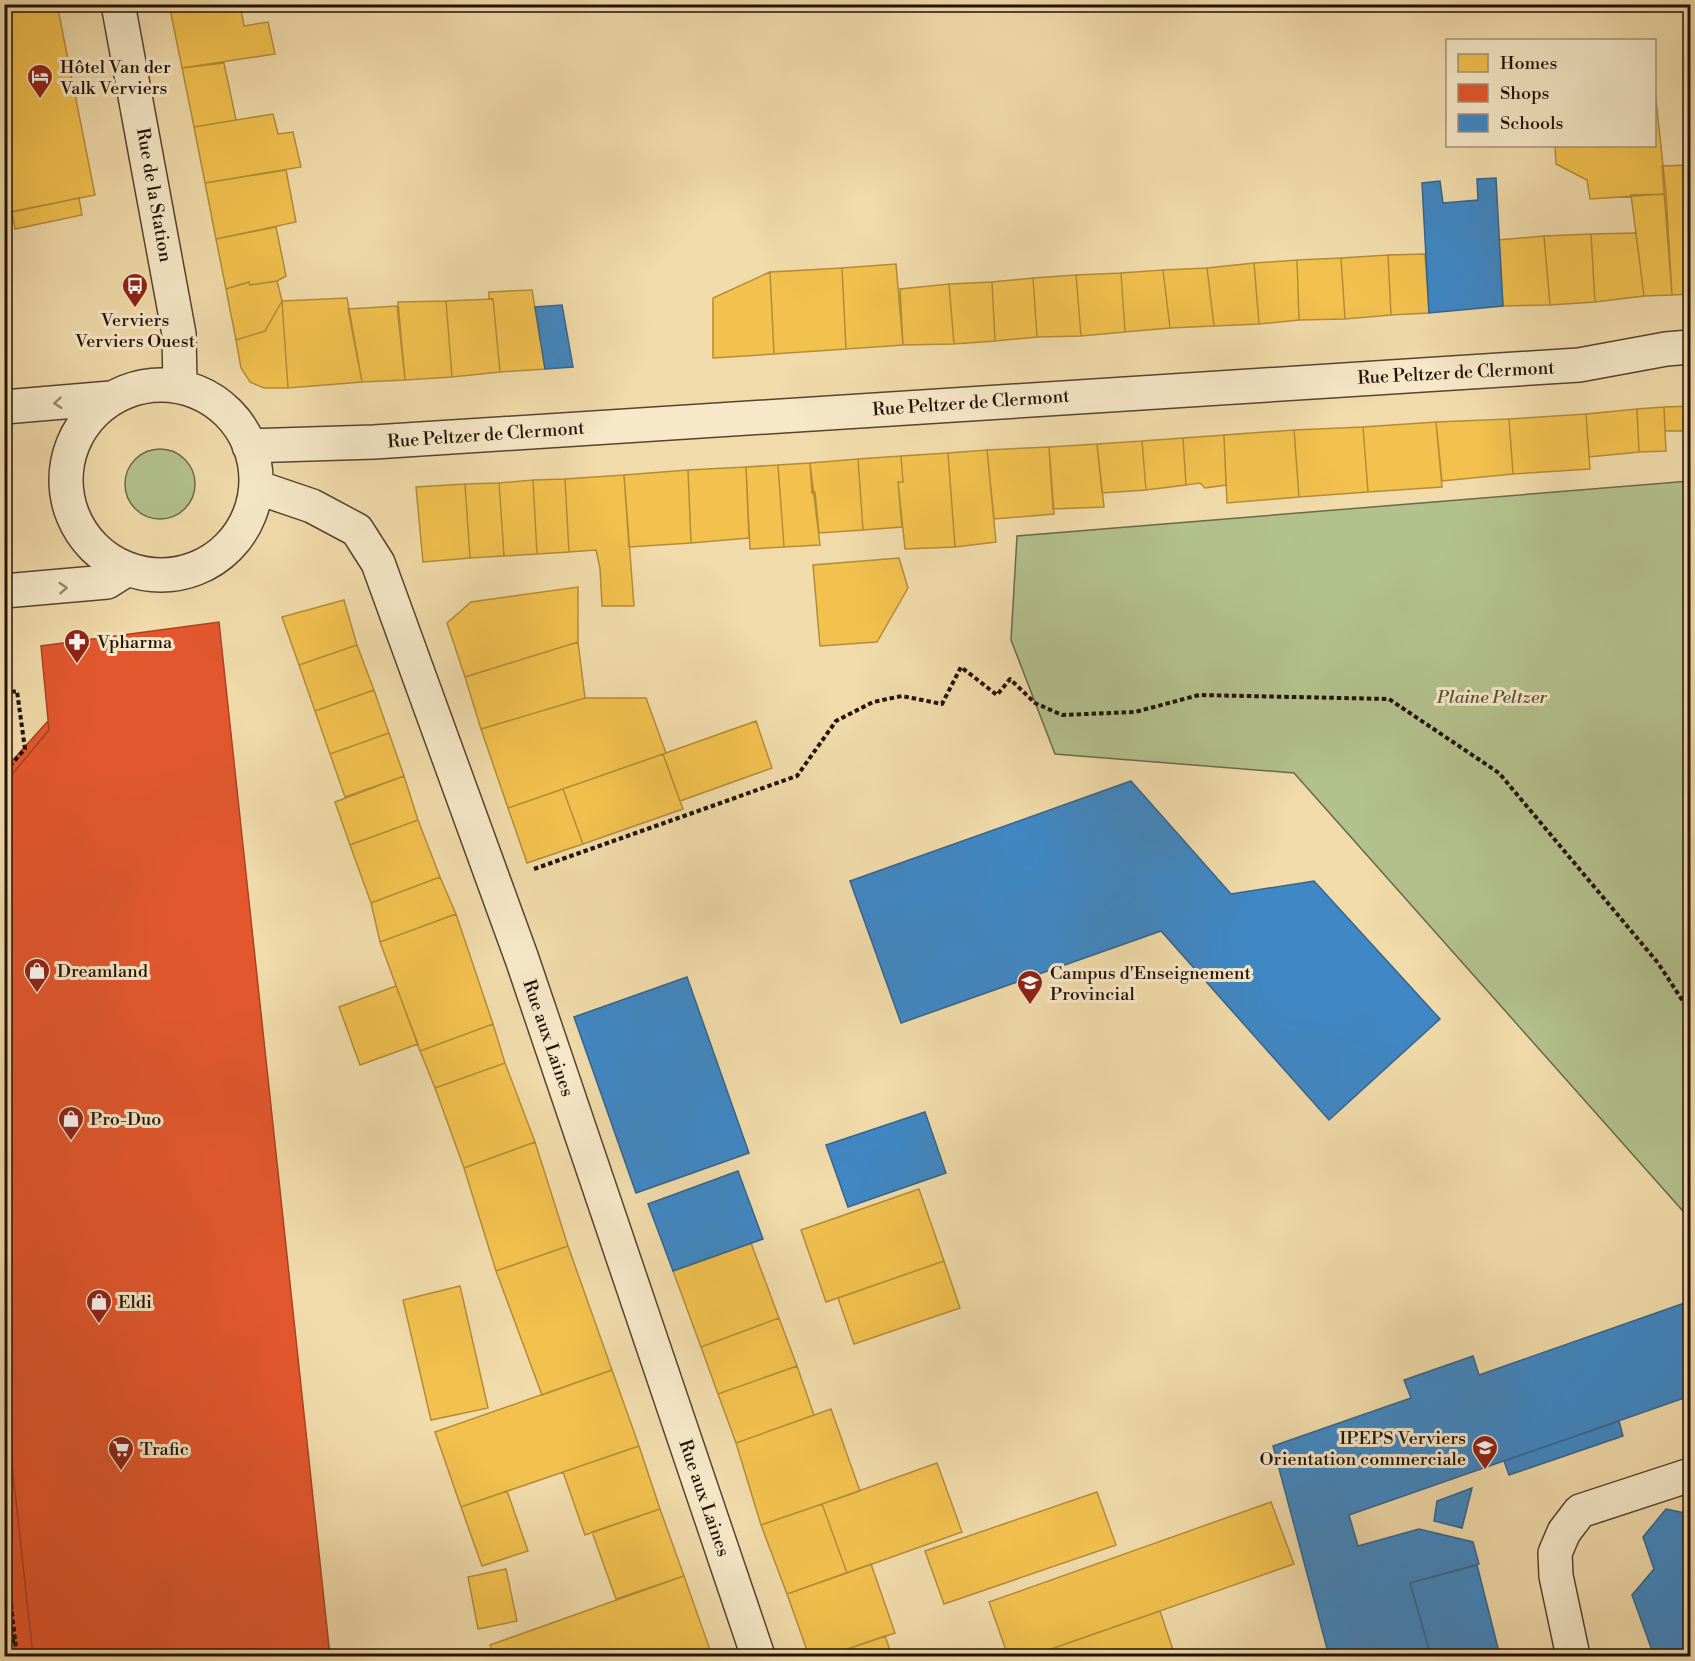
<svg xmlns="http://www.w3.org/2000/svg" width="1695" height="1661" font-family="'Libre Bodoni',serif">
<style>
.green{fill:#b3c18d;stroke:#6b694a;stroke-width:1.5}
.homes{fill:#f2c14e;stroke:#b48c39;stroke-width:1.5}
.shops{fill:#e4572e;stroke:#aa4222;stroke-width:1.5}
.schools{fill:#3f88c5;stroke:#37648c;stroke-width:1.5}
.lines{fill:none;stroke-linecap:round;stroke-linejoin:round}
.minor-casing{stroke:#564430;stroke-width:36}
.path{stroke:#231107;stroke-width:4;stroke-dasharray:4.5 3;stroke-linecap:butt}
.minor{stroke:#f6e8c8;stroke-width:33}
.oneway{stroke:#978771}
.labels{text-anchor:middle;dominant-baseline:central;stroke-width:6;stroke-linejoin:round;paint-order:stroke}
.poi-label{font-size:18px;fill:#231107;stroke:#f6e8c8;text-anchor:start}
.street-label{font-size:18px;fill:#231107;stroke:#f6e8c8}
.park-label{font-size:18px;font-style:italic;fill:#554f36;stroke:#f6e8c8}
</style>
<rect width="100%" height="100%" fill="#f1dbaa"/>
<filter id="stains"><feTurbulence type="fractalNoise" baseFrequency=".00333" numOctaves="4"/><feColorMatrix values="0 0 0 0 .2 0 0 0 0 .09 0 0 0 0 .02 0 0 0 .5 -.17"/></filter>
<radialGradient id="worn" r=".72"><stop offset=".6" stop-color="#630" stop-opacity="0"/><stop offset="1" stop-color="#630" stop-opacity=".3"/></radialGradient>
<path class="green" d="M125 484a35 35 0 1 1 70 0a35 35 0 1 1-70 0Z
M1690 481V1219L1294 773 1055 754 1011 640 1017 536Z"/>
<path class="homes" d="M4 4H57L95 195 4 213Z
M192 4H240L244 26 268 22 275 54 182 68 170 9Z
M224 63 236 120 194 127 182 68Z
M1654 81 1666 194 1590 199 1587 180 1556 164 1555 146H1654Z
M273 114 278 134 293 132 301 167 205 183 194 127Z
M1690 165V294L1672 295 1662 166Z
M286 170 296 222 216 239 205 183Z
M1666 194 1672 295 1644 296 1631 195Z
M79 198 82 215 15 229 12 212Z
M276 227 286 276 277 281 250 285 249 282 226 289 216 239Z
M1636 233 1644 296 1595 302 1591 234Z
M1591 234 1595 302 1550 305 1544 236Z
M1544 236 1550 305 1503 306 1498 240Z
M1425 254 1429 313 1391 315 1388 255Z
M1388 255 1391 315 1345 319 1341 258Z
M1341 258 1345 319 1299 320 1297 260Z
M1297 260 1299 320 1259 324 1254 263Z
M1254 263 1259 324 1214 326 1207 268Z
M896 264 903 345 846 349 842 268Z
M842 268 846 349 774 354 770 272Z
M1207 268 1214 326 1170 328 1163 270Z
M1163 270 1170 328 1125 332 1121 273Z
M770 272 774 354 713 358V298Z
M1121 273 1125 332 1081 336 1076 275Z
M1076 275 1081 336 1037 337 1033 278Z
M1033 278 1037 337 995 341 992 282Z
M277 281 282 301 265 331 236 340 226 289 249 282 250 285Z
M992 282 995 341 954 344 949 284Z
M949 284 954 344 903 345 900 289Z
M532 290 545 369 500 372 493 299 489 298V292Z
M347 298 362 382 288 388 282 301Z
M493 299 500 372 452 377 446 301Z
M282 301 288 388H264L250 382 241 368 236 340 265 331Z
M446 301 452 377 405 380 398 302Z
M397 306 405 380 362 382 348 309Z
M1690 406V431H1665L1664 407Z
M1664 407 1666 451 1639 452 1637 409Z
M1637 409 1639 452 1589 457 1586 414Z
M1586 414 1590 469 1513 474 1509 419Z
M1509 419 1513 474 1442 481 1436 422Z
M1436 422 1442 487 1368 492 1363 427Z
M1363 427 1368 492 1299 497 1294 430Z
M1294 430 1299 497 1227 503 1224 435Z
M1224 435 1226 485 1205 488 1200 483 1186 485 1183 438Z
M1183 438 1186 485 1146 490 1142 441Z
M1142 441 1146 490 1102 493 1097 444Z
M1097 444 1104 507 1053 509 1049 447Z
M1049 447 1054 514 994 519 987 450Z
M987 450 996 542 955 547 948 453Z
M948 453 955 547 905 549 898 482H903L901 456Z
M901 456 903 482H898L902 527 863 530 858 459Z
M858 459 863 530 819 533 815 492 812 493 810 463Z
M810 463 820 545 784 547 778 465Z
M778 465 784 547 750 549 746 467Z
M746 467 749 538 691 543 688 470Z
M688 470 691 543 629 547 624 475Z
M624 475 634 606H602L600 568 596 550 569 552 565 479Z
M565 479 569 552 537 554 533 480Z
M533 480 537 554 504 556 499 483Z
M499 483 504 556 470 558 465 484Z
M465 484 470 558 423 562 416 487Z
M899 558 908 588 877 642 820 646 813 565Z
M578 587V642L465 677 447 623 471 602Z
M344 600 357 645 299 665 282 617Z
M578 642 585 698 481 729 465 677Z
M357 645 374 690 315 711 299 665Z
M374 690 389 733 330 754 315 711Z
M585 698H646L666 753 508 808 481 729Z
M756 721 772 768 680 801 663 754Z
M389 733 404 776 345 797 330 754Z
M663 754 683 809 583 844 563 789Z
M404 776 418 820 350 845 335 802Z
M563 789 583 844 527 863 508 808Z
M418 820 440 877 371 903 350 845Z
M440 877 456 914 380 942 371 903Z
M456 914 493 1024 420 1051 380 942Z
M396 986 418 1044 360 1065 339 1007Z
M493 1024 505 1063 435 1088 420 1051Z
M505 1063 535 1142 464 1168 435 1088Z
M535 1142 568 1246 496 1271 464 1168Z
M919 1189 944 1261 826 1302 801 1230Z
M751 1243 779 1318 701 1347 673 1271Z
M568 1246 612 1370 542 1395 496 1271Z
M944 1261 960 1308 854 1344 838 1298Z
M460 1286 488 1408 431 1420 403 1300Z
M779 1318 797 1366 718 1394 701 1347Z
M797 1366 814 1415 736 1443 718 1394Z
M612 1370 639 1446 461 1507 435 1432Z
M831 1409 860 1491 761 1525 736 1443Z
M639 1446 660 1509 585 1535 563 1472Z
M937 1463 962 1532 847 1573 822 1504Z
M507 1491 528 1551 482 1566 461 1507Z
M1097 1492 1116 1545 944 1604 925 1551Z
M1271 1502 1294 1564 1031 1656H1008L989 1602Z
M822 1504 847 1573 787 1594 761 1525Z
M660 1509 684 1576 616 1599 592 1532Z
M871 1564 895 1633 827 1656H809L787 1594Z
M506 1569 517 1621 478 1629 468 1577Z
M684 1576 710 1650 692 1656H494L490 1645Z
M1160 1611 1175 1656H1031Z
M885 1636 892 1656H827Z
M710 1650 713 1656H692Z"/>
<path class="shops" d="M219 622 330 1656H33L4 1391V784L49 730 41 646Z
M48 721 49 730 4 784V770Z
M4 1391 33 1656H15L4 1553Z"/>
<path class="schools" d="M1496 178 1503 306 1429 313 1422 183 1440 181 1443 203 1478 200 1477 179Z
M562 305 573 367 545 369 535 307Z
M1131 781 1231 894 1314 881 1440 1019 1329 1120 1161 931 901 1023 850 881Z
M687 977 749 1153 636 1193 574 1017Z
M925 1112 946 1173 848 1207 826 1145Z
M738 1171 763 1239 673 1271 648 1204Z
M1690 1301V1396L1349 1515 1358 1546 1419 1529 1473 1542 1479 1564 1410 1583 1431 1656H1329L1273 1446 1411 1398 1404 1380 1473 1356 1479 1375Z
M1619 1421 1623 1436 1509 1475 1504 1461Z
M1472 1488 1462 1528 1434 1521 1437 1501Z
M1666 1509 1690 1514V1656H1654L1632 1595 1654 1569 1643 1537Z
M1477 1565 1500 1656H1431L1410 1583Z"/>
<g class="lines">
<defs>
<path id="minor" d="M118 4 179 334 180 386
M66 480a95 95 0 1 1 190 0a95 95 0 1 1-190 0Z
M4 407 111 398
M249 446 374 442 1579 365 1666 349 1690 347
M256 487 312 506 357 530 378 563 522 959 758 1656
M4 591 107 582 126 570
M1573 1656 1556 1576 1555 1553 1564 1532 1580 1511 1690 1475"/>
</defs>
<use href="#minor" class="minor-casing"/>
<path class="path" d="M4 693 17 691 25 749 4 772
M534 869 797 776 836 721 873 702 902 696 942 704 961 667 997 695 1010 679 1035 703 1062 715 1135 712 1199 695 1389 699 1499 773 1658 963 1690 1012
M4 1545 17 1656
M4 1641H15"/>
<use href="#minor" class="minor"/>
</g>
<defs><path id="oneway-chevron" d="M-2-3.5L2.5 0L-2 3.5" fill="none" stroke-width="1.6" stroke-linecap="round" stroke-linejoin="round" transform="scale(1.5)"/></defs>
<g class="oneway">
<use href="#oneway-chevron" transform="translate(58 403) rotate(175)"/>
<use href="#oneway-chevron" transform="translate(63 588) rotate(-4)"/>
</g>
<defs>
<symbol id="hotel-pin" viewBox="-11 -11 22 30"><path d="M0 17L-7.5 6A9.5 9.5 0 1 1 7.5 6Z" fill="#8f2418" stroke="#f6e8c8"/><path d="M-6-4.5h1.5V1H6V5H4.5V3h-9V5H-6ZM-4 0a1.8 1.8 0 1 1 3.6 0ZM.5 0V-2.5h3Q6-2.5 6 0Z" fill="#fff"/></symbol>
<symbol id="bus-pin" viewBox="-11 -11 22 30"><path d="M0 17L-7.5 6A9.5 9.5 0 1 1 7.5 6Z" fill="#8f2418" stroke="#f6e8c8"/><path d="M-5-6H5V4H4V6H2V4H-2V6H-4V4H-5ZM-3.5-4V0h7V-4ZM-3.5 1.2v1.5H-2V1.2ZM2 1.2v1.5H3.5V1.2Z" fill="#fff"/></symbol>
<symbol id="pharmacy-pin" viewBox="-11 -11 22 30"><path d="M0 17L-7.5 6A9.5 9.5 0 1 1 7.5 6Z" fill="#8f2418" stroke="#f6e8c8"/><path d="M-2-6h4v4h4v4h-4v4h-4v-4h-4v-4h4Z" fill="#fff"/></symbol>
<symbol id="shop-pin" viewBox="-11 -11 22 30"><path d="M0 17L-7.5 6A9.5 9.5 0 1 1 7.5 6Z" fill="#8f2418" stroke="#f6e8c8"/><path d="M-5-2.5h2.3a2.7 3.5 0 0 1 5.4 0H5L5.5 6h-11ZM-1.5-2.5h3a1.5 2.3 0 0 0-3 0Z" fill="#fff"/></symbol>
<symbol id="school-pin" viewBox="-11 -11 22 30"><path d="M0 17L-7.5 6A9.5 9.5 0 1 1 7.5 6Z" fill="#8f2418" stroke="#f6e8c8"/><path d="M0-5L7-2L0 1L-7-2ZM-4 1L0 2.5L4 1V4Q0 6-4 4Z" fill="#fff"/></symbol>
<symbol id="supermarket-pin" viewBox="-11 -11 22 30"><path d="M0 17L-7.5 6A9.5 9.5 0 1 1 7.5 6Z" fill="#8f2418" stroke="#f6e8c8"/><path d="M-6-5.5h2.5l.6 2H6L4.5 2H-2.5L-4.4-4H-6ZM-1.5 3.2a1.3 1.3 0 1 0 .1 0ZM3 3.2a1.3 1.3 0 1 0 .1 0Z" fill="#fff"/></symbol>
</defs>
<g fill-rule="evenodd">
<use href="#hotel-pin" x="25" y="62" width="30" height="40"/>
<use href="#bus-pin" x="120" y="271" width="30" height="40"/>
<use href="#pharmacy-pin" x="62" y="627" width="30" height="40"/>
<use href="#shop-pin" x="22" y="956" width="30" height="40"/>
<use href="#school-pin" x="1015" y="968" width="30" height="40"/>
<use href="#shop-pin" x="56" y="1104" width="30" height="40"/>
<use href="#shop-pin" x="84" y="1287" width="30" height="40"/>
<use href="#school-pin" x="1470" y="1433" width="30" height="40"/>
<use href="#supermarket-pin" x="106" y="1434" width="30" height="40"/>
</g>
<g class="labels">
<g class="poi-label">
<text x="60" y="67">Hôtel Van der<tspan x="60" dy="21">Valk Verviers</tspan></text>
<text x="135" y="320" text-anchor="middle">Verviers<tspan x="135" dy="21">Verviers Ouest</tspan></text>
<text x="97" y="642">Vpharma</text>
<text x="57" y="971">Dreamland</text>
<text x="1050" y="973">Campus d'Enseignement<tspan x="1050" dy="21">Provincial</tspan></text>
<text x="90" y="1119">Pro-Duo</text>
<text x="118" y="1302">Eldi</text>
<text x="1466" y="1438" text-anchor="end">IPEPS Verviers<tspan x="1466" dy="21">Orientation commerciale</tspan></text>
<text x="140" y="1449">Trafic</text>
</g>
<g class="street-label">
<text transform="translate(154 195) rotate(80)">Rue de la Station</text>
<text transform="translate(1456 373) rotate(-3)">Rue Peltzer de Clermont</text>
<text transform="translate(971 403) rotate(-4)">Rue Peltzer de Clermont</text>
<text transform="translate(486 435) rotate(-4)">Rue Peltzer de Clermont</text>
<text transform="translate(548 1038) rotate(71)">Rue aux Laines</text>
<text transform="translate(704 1498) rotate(71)">Rue aux Laines</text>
</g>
<g class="park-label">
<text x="1492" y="697">Plaine Peltzer</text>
</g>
</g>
<rect width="1695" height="1661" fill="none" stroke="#f1dbaa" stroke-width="24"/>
<rect x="6" y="6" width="1683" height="1649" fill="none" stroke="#231107" stroke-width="3"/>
<rect x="12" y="12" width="1671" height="1637" fill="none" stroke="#231107" stroke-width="1.5"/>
<rect x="1446" y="39" width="210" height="108" fill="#f6e8c8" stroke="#a2927b" stroke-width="1.5"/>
<rect x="1458" y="54" width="30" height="18" fill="#f2c14e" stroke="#a2927b" stroke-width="1.5"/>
<text x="1500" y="69" font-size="18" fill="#231107">Homes</text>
<rect x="1458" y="84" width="30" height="18" fill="#e4572e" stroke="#a2927b" stroke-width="1.5"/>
<text x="1500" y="99" font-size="18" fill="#231107">Shops</text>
<rect x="1458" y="114" width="30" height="18" fill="#3f88c5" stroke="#a2927b" stroke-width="1.5"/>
<text x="1500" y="129" font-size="18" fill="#231107">Schools</text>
<rect width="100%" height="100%" filter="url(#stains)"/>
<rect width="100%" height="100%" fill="url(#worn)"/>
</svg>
